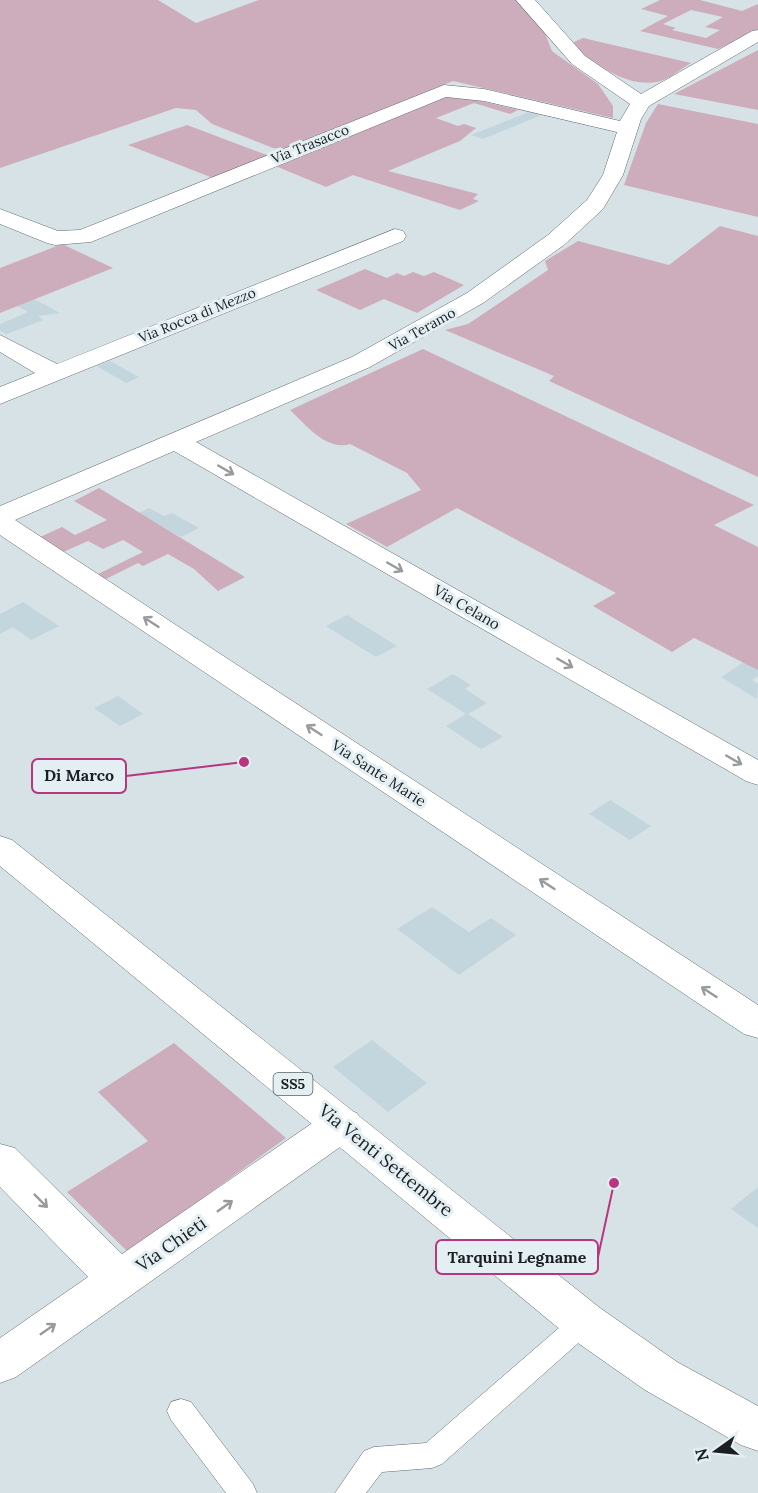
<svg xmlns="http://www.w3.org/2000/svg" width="758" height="1493" font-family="Lora,serif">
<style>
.built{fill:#c3d5dd}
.green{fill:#cdadbb;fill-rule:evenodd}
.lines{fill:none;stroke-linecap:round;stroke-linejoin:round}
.service-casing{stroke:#60696d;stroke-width:1}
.minor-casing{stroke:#60696d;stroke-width:1}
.primary-casing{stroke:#60696d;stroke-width:1}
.service{fill:#fff;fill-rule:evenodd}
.minor{fill:#fff;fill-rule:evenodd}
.primary{fill:#fff;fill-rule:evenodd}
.oneway{stroke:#989a9b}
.labels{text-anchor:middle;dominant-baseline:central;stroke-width:6;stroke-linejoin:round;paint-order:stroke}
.far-street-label{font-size:14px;fill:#1b1f21;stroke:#e4eff4}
.shield{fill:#e4eff4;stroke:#575d60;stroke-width:1.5}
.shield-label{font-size:14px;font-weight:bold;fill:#1b1f21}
.street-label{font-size:15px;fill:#1b1f21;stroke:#e4eff4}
.near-street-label{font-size:18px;fill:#1b1f21;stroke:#e4eff4}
.leader{fill:none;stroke:#b83680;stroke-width:2}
.callout-dot{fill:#b83680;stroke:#e4eff4;stroke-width:2}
.callout{fill:#e4eff4;stroke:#b83680;stroke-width:2}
.callout-label{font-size:16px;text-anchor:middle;font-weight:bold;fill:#1b1f21}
</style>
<rect width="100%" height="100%" fill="#d7e2e7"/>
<path class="built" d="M529 112 542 115 483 139 471 135Z
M34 299 60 313 38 316 43 320 7 334 0 331V324L28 312 17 306Z
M110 361 139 377 126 383 97 366Z
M149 508 164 516 172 513 199 528 181 537 139 513Z
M23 602 59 626 31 640 13 627 0 634V614Z
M347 615 397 646 376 657 326 626Z
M744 662 758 670V676L752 680 758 684 757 699 721 677Z
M453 674 471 685 465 689 487 703 468 714 503 737 481 749 446 726 466 714 427 689Z
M118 696 143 714 120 726 94 708Z
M610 800 651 826 630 840 589 814Z
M432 907 469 932 491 918 516 935 459 975 397 929Z
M372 1040 427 1083 388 1112 333 1067Z
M758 1187V1228L731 1209Z"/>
<path class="green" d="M0 0H158L196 23 259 0H515L544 31 552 51 598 84 613 106V118L453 81 289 149 273 148 212 124 196 110 176 108 0 168Z
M660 0H700L742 11 758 4V30L718 49 640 31 668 16 641 9ZM691 10 723 17 705 27 720 30 706 38 672 30 676 28 663 24Z
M583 38 691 63C681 69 668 80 657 82 626 87 599 66 575 48L574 42Z
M758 50V110L674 94Z
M452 94 518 110 510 114 474 103 436 118 458 126 464 124 476 128 460 141 388 171 478 194 473 199 479 201 460 210 353 175 326 187 273 165Z
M658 104 758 124V217L624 185 646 123Z
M187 125 267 155 265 158 213 178 128 145Z
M720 226 758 236V477L549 381 554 376 445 330 468 324 548 270 545 261 578 241 669 265Z
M62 244 113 268 0 313V268Z
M365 269 387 278 397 273 404 276 413 272 424 276 434 272 464 285 417 313 384 299 360 310 316 290Z
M423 349 754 505 714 525 758 547V670L694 638 672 652 593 606 616 593 457 508 387 547 346 524 421 490 407 473 350 444C326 451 306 425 290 410Z
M99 488 245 577 218 591 194 569 168 554 143 566 138 563 104 580 96 575 143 552 123 540 103 549 88 541 61 553 38 538 62 527 75 535 107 520 74 501Z
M174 1043 286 1138 128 1252 67 1192 148 1141 98 1092Z"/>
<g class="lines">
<defs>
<path id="service" d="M584 1311 593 1314 597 1322 593 1330 442 1464 432 1468 382 1472 366 1493H335L364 1451 374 1447 426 1443 575 1314Z
M181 1399 191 1402 253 1484 257 1493H226L171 1420 167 1411 171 1402Z"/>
<path id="minor" d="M516 0H535L585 56 641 94 752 31 758 30V42L649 106 641 119 623 175 603 209 564 245 483 303 370 367 196 442 758 760V785L746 781 174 451 15 520 758 1005V1038L744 1034 0 535V506L352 357 467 293 548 235 587 200 603 175 617 132 484 101 446 97 91 242 55 245 47 243 0 224V209L58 231 80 230 444 85 484 89 620 121 630 104 572 64Z
M395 229 403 231 406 236 403 241 0 404V387L35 373 0 352V335L57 364Z
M342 1108 357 1113 363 1124 357 1135 16 1377 0 1383V1338L88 1277 0 1187V1144L15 1148 122 1254 327 1113Z"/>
<path id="primary" d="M0 836 12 840 600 1308 677 1362 758 1406V1451L741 1445 645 1390 568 1336 0 866Z"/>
</defs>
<use href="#service" class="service-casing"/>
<use href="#minor" class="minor-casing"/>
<use href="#primary" class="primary-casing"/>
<use href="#service" class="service"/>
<use href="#minor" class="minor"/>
<use href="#primary" class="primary"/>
</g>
<defs><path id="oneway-shaft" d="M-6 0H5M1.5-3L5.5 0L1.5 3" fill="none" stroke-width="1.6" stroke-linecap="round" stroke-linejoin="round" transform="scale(1.5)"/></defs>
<g class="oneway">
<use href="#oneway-shaft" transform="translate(226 470) rotate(30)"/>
<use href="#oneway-shaft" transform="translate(395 567) rotate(30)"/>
<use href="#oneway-shaft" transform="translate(151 622) rotate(-147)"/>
<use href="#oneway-shaft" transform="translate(565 663) rotate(30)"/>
<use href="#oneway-shaft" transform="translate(314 730) rotate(-147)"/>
<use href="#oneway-shaft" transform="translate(734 760) rotate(30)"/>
<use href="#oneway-shaft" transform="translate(547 884) rotate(-147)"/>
<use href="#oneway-shaft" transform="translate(709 992) rotate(-147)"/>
<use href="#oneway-shaft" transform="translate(41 1201) rotate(45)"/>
<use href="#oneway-shaft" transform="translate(225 1206) rotate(-35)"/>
<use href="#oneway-shaft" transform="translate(48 1329) rotate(-35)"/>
</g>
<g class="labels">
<g class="far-street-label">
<text transform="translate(310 144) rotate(-22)">Via Trasacco</text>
<text transform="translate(197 315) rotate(-22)">Via Rocca di Mezzo</text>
<text transform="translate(422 329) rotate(-29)">Via Teramo</text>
</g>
<rect class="shield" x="273.5" y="1073" width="39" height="22" rx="4.5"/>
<g class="shield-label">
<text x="293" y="1084">SS5</text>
</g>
<g class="street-label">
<text transform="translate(467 607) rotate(30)">Via Celano</text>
<text transform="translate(379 773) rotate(33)">Via Sante Marie</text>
</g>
<g class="near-street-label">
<text transform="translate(386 1160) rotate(39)">Via Venti Settembre</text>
<text transform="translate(171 1244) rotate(-35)">Via Chieti</text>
</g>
</g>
<path class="leader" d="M244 762L126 776M614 1183L598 1257"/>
<g class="callout-dot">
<circle cx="244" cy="762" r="6"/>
<circle cx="614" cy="1183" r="6"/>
</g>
<g class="callout">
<rect x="32" y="759" width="94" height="34" rx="6"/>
<rect x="436" y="1240" width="162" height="34" rx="6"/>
</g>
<g class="callout-label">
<text x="79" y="781">Di Marco</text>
<text x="517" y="1263">Tarquini Legname</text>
</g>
<g transform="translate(716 1451) rotate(255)" stroke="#e4eff4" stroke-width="4.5" paint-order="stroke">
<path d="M0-4.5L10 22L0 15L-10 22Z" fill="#1b1f21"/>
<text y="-9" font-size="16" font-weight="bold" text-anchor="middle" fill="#1b1f21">N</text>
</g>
</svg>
